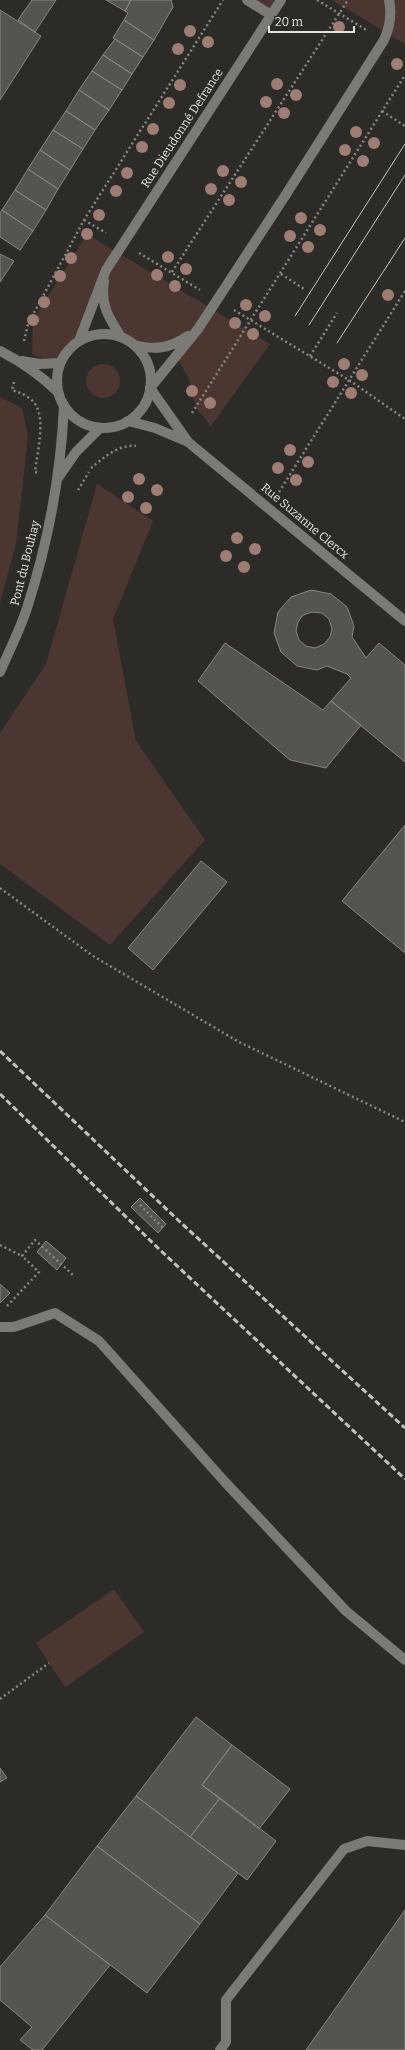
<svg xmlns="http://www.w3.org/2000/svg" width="405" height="2050" font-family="Bitter,serif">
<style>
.green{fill:#4c3631}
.building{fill:#54554f;stroke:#878781;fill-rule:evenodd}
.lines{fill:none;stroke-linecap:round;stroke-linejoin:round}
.path{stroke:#888783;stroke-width:2.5;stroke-dasharray:2 3;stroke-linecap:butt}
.service{stroke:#7c7a75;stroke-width:10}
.minor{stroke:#7c7a75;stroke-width:10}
.tram{stroke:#c3c2be;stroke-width:1}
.rail{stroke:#c3c2be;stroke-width:3;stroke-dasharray:6 3;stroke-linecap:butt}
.tree{fill:#9d7d74}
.labels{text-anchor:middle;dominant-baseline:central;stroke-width:4;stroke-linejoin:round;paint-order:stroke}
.street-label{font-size:12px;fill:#e3e2df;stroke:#2d2b27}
</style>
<rect width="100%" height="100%" fill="#2d2b27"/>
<path class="green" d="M247 0H281L271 15Z
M332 0H405V44Z
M87 234 270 344 211 426 196 408 189 379 179 361 197 330 178 343 134 345 121 337 103 289 79 341 67 351 60 363H51L32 354 33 320Z
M86 381a17 17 0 1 1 34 0a17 17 0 1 1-34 0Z
M0 397 22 408 28 437 16 543 0 603Z
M97 484 153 521 113 619 136 741 205 840 110 945 0 864V733L46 664Z
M114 1589 144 1632 65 1687 36 1643Z"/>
<path class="building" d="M32 0H56L35 32 18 20Z
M106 0H131L125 11Z
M131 0H171L173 7 154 40 124 20 128 13 125 11Z
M0 10 41 36 0 100Z
M124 20 154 40 143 57 113 38Z
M115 39 143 57 132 74 103 55Z
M103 55 132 74 122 90 92 71Z
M92 71 122 90 109 110 79 90Z
M79 90 109 110 95 130 66 111Z
M66 111 95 130 83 149 53 130Z
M53 130 83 149 70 170 40 150Z
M40 150 70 170 58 189 28 169Z
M28 169 58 189 46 210 15 190Z
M15 190 46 210 33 231 2 210Z
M2 210 33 231 20 250 0 237V213Z
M0 254 14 261 0 282Z
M311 590 331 594 347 607 354 626 352 637 366 658 379 643 405 665V762L331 701 351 678 347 674 327 666 317 670 297 666 281 652 274 633 278 612 291 597ZM312 612 322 613 329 619 332 629 330 637 324 644 315 648 306 646 299 640 296 631 298 622 303 615Z
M225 643 323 710 331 701 361 725 326 768 290 760 198 681Z
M405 825V953L342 901Z
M201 861 227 882 153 970 128 948Z
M140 1198 166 1224 158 1233 131 1207Z
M46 1241 66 1258 57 1270 37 1252Z
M0 1284 10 1293 0 1303Z
M196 1717 232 1745 202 1785 220 1798 190 1837 136 1796Z
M232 1745 290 1789 259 1829 202 1785Z
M0 1768 7 1778 0 1782Z
M136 1796 238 1873 200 1924 97 1846Z
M220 1798 276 1841 247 1880 190 1837Z
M97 1846 200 1924 147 1993 45 1915Z
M405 1910V2050H306Z
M45 1915 110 1965 42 2050H33L20 2040 32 2027 0 2000V1967Z"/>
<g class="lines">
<path class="path" d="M317 0 368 31
M382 111 405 126
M84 220 106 233
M139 253 200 290
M172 272 348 0
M281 274 304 289
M234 310 349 380 405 419
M24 341 28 324 84 220 223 0
M310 356 337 313
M14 382 12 390C18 392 24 394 29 398 49 410 37 452 35 472L39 473
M192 413 405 75
M91 468C103 458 119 444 136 446
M78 490 89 472
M279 492 405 291
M0 888 93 956 239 1042 405 1122
M140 1205 163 1228
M0 1245 22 1256
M7 1306 39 1272 22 1256 35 1240 73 1275
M0 1699 49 1663"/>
<path class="service" d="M134 345C155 350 169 349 188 336
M128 421 155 428 188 442 405 621
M188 442 150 388 198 329 285 196 384 40C390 27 392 14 389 0
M0 1327H14L55 1313 99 1341 225 1482 346 1611 405 1660
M220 2050 226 2042V2000L344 1849 367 1841 405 1845"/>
<path class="minor" d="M247 0 271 15
M104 281C100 305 109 318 121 337
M57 381a47 47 0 1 1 94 0a47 47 0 1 1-94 0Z
M79 341 106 270 281 0
M0 351C22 362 40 375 58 392
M22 361 40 364 60 363
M58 478 76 452 100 428
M0 672C9 651 20 630 27 608 48 543 61 474 64 405"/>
<path class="tram" d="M295 316 405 144
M309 325 405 175
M337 343 405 238"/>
<path class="rail" d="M0 1051 179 1221 405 1428
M0 1094 159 1249 405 1479"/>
</g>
<g class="tree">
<circle cx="339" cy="27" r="6"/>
<circle cx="190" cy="31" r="6"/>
<circle cx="208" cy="42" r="6"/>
<circle cx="178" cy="49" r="6"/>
<circle cx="397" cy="64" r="6"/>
<circle cx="277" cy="84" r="6"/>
<circle cx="180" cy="85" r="6"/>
<circle cx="296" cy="95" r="6"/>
<circle cx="266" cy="102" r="6"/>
<circle cx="169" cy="103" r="6"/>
<circle cx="284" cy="113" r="6"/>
<circle cx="153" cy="129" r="6"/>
<circle cx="356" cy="132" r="6"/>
<circle cx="374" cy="143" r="6"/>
<circle cx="142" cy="147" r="6"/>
<circle cx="345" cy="150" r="6"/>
<circle cx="363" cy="161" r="6"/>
<circle cx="223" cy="171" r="6"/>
<circle cx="127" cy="173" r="6"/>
<circle cx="241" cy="182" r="6"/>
<circle cx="211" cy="189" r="6"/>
<circle cx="116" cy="191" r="6"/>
<circle cx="229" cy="200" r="6"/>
<circle cx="99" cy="215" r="6"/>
<circle cx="301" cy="218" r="6"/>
<circle cx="320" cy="230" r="6"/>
<circle cx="87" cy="234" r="6"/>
<circle cx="290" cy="236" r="6"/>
<circle cx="308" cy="247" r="6"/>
<circle cx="168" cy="257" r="6"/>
<circle cx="71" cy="258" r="6"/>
<circle cx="186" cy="269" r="6"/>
<circle cx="157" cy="275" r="6"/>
<circle cx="60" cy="276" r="6"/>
<circle cx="175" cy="286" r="6"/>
<circle cx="388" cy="295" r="6"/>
<circle cx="44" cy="302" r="6"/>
<circle cx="246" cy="305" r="6"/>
<circle cx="265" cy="316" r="6"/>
<circle cx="33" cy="320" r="6"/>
<circle cx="235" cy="323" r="6"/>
<circle cx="253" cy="334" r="6"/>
<circle cx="344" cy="364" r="6"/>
<circle cx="362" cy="375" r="6"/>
<circle cx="333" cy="382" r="6"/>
<circle cx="192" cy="391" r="6"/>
<circle cx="351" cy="393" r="6"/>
<circle cx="210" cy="403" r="6"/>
<circle cx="290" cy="450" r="6"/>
<circle cx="308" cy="462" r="6"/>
<circle cx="278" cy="468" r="6"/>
<circle cx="139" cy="479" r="6"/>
<circle cx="296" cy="480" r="6"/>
<circle cx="157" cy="490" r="6"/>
<circle cx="128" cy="497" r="6"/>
<circle cx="146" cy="508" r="6"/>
<circle cx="237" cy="538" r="6"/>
<circle cx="255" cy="549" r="6"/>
<circle cx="226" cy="556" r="6"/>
<circle cx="244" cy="567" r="6"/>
</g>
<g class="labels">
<g class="street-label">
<text transform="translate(182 128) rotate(-57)">Rue Dieudonné Defrance</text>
<text transform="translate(305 521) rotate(40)">Rue Suzanne Clercx</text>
<text transform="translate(25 563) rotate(-76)">Pont du Bouhay</text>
</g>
</g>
<path d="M269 26v6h85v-6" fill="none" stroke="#e3e2df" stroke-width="2"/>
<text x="275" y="26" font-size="12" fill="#e3e2df" stroke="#2d2b27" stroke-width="3" paint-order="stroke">20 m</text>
</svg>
